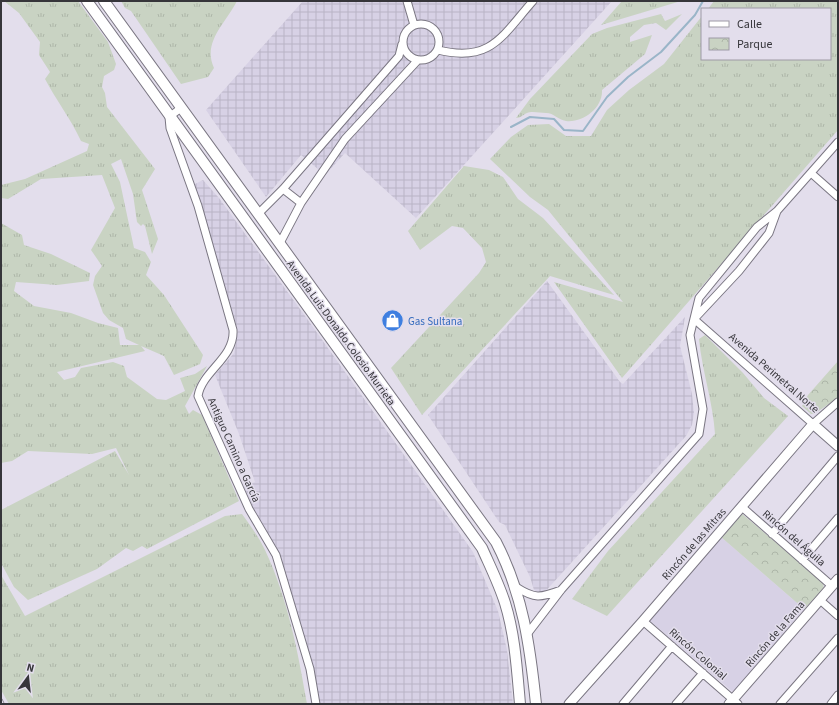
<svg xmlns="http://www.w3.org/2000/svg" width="839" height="705" font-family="'Source Sans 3',sans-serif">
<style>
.built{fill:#d7d1e5}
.industrial{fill:url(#industrial-grid)}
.grass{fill:url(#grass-tufts)}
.park{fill:url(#park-crowns)}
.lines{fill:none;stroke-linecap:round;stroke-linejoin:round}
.stream{stroke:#9ab5c8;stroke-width:2}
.minor-casing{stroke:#7a7682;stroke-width:9}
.tertiary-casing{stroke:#7a7682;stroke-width:11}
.secondary-casing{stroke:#7a7682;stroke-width:12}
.minor{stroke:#fff;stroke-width:7}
.tertiary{stroke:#fff;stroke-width:9}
.secondary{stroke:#fff;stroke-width:10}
.rail-casing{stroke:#7b7881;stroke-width:3.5}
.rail{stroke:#e3deec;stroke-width:2;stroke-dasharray:6;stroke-linecap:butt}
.labels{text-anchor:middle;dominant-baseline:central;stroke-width:3;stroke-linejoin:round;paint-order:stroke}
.shop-label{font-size:11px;fill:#366cbe;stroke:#e3deec;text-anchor:start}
.street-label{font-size:11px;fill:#36353a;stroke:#e3deec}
</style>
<defs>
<pattern id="industrial-grid" width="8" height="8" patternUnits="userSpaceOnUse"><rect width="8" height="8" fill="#d7d1e5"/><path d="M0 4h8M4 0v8" fill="none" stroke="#b9b4c5"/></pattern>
<pattern id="grass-tufts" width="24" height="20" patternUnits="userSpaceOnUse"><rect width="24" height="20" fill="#c9d3c3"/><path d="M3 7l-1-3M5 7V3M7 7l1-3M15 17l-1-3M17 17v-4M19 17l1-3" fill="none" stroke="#adb6a8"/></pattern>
<pattern id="park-crowns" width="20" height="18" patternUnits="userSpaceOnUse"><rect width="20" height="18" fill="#c9d3c3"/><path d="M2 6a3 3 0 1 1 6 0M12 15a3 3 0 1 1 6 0" fill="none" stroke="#adb6a8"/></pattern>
</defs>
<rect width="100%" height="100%" fill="#e3deec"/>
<path class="built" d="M721 537 804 609 733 692 649 620Z"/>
<path class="industrial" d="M303 1H612L416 218 345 153 325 175 301 155 266 197 206 110Z
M203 180 219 198 308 320 473 552 498 611 507 650 513 704H319L302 628 276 546 262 527 244 487 255 482 239 434 215 375 234 353 238 331 193 185Z
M547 281 620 382 623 384 685 317 680 346 692 394 694 413 692 425 686 436 543 594 534 590 530 577 505 525 499 522 428 415Z"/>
<path class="grass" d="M4 1H78L108 42 116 64 114 70 104 76 102 87 105 93 107 107 155 169 142 190 158 239 152 254 145 226 143 224 141 226 137 222 133 194 121 159 111 164 120 182 134 248 145 252 151 262 146 275 164 295 203 355 200 364 174 375 164 356 141 346 145 351 57 372 64 380 75 377 81 368 113 362 124 366 127 377 157 399 166 400 185 391 180 378 195 374 207 366 185 406 189 414 193 410 202 415 239 501 147 549 142 546 133 551 126 548 97 569 28 600 14 587 1 563V510L115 451 129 475 116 448 92 454 28 451 12 461 1 463V223L22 235 24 245 51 254 90 273 89 281 57 285 16 282 14 291 34 306 71 313 98 323 118 328 120 345H139L126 339 123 328 109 320 103 313 93 285 95 276 102 266 91 250 115 208 102 175 41 179 8 199 1 198V185L25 179 87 151 89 144 81 141C71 119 56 100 45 79L50 72 39 55 40 42 19 13Z
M121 1H237C226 23 202 42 214 68L208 77 181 84 131 11 125 8Z
M622 1H681L601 25Z
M714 1H838V130L622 378 554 282 623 302 548 210 530 197 490 159 511 137 528 125 549 124 566 136H591L607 110 629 90 664 64 702 16V59H830V9H708Z
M661 14 665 21 682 14 666 30 656 23 644 25 630 37V42L652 35 645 54 602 90C603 108 583 123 566 121 558 120 554 113 546 113 540 113 532 111 527 113 522 115 521 118 516 118L530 99 592 34 607 28Z
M464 166 489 170 503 177 518 199 543 218 614 295 550 276 422 415 391 368 479 273 486 262 482 248 463 228 452 226 420 250 408 231Z
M705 335 743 373 764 398 788 416 607 616 572 599 608 551 715 434C713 402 702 371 699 339Z
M242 514C250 525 259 537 265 550 288 599 298 652 307 704H9L1 690V575L25 616 225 516Z"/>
<path class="park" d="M838 361V398L814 414H811L802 406 808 395Z
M741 513 823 582 824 589 804 609 721 537Z"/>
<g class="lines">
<path class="stream" d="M511 127 530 117 554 119 564 130 583 131 607 97 628 77 661 52 695 15 703 1"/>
<defs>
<path id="minor" d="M407 1 414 25
M403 42a18 18 0 1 1 36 0a18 18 0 1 1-36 0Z
M438 50C491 63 502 36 533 1
M181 108 169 117 170 128 198 206 233 330C235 358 202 371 198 396L249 509 276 555 310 669 316 704
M811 173 838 197
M283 189 301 203
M258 214 283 189 399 56 402 44
M280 243 301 203 345 139 418 60
M696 317 739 271 769 233 777 211
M694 319 813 424 838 402
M742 507 832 586
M772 534 838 456
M802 560 838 518
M516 587C535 599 540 598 561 590
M820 600 838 616
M643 621 738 704
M528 633 561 590 699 434 703 409 690 335 699 298 757 227 777 211 838 142
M623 704 672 646
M676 704 703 673
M780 704 838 638
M831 704 838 695"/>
<path id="tertiary" d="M569 704 643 621 813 424 838 446
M729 704 838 579"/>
<path id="secondary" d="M87 1 482 548C490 566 499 584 505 603 515 635 517 670 520 704
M104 1 496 542C523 594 530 646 536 704"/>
</defs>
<use href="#minor" class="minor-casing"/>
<use href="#tertiary" class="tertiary-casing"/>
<use href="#secondary" class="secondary-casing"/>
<use href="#minor" class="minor"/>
<use href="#tertiary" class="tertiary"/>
<use href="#secondary" class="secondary"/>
<defs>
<path id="rail" d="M1 700 3 704"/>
</defs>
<use href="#rail" class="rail-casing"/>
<use href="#rail" class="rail"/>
</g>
<defs>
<symbol id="shop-disc" viewBox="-11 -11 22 22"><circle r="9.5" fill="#3f7fe0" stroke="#e3deec"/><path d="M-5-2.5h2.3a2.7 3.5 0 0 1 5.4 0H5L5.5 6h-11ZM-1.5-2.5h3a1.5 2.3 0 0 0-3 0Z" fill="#fff"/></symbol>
</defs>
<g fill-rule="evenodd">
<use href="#shop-disc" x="380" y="308" width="25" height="25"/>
</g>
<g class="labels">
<g class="shop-label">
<text x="408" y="321">Gas Sultana</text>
</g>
<g class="street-label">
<text transform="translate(341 333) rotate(54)">Avenida Luis Donaldo Colosio Murrieta</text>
<text transform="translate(774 373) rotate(41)">Avenida Perimetral Norte</text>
<text transform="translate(234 450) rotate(66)">Antiguo Camino a García</text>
<text transform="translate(794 538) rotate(41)">Rincón del Águila</text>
<text transform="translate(694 544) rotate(-49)">Rincón de las Mitras</text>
<text transform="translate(775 634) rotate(-49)">Rincón de la Fama</text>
<text transform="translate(698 654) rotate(41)">Rincón Colonial</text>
</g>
</g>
<rect width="839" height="705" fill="none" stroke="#36353a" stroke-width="4"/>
<rect x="701" y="8" width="130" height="52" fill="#e3deec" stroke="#9e9aa5"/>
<rect x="709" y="21" width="20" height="6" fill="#ffffff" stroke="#9e9aa5"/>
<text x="737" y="28" font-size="12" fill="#36353a">Calle</text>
<rect x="709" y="38" width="20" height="12" fill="url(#park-crowns)" stroke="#9e9aa5"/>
<text x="737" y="48" font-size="12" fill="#36353a">Parque</text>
<g transform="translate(28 677) rotate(15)" stroke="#e3deec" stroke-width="3" paint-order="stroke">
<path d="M0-3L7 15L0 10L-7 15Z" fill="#36353a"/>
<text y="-6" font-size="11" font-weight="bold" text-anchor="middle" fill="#36353a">N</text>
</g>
</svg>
